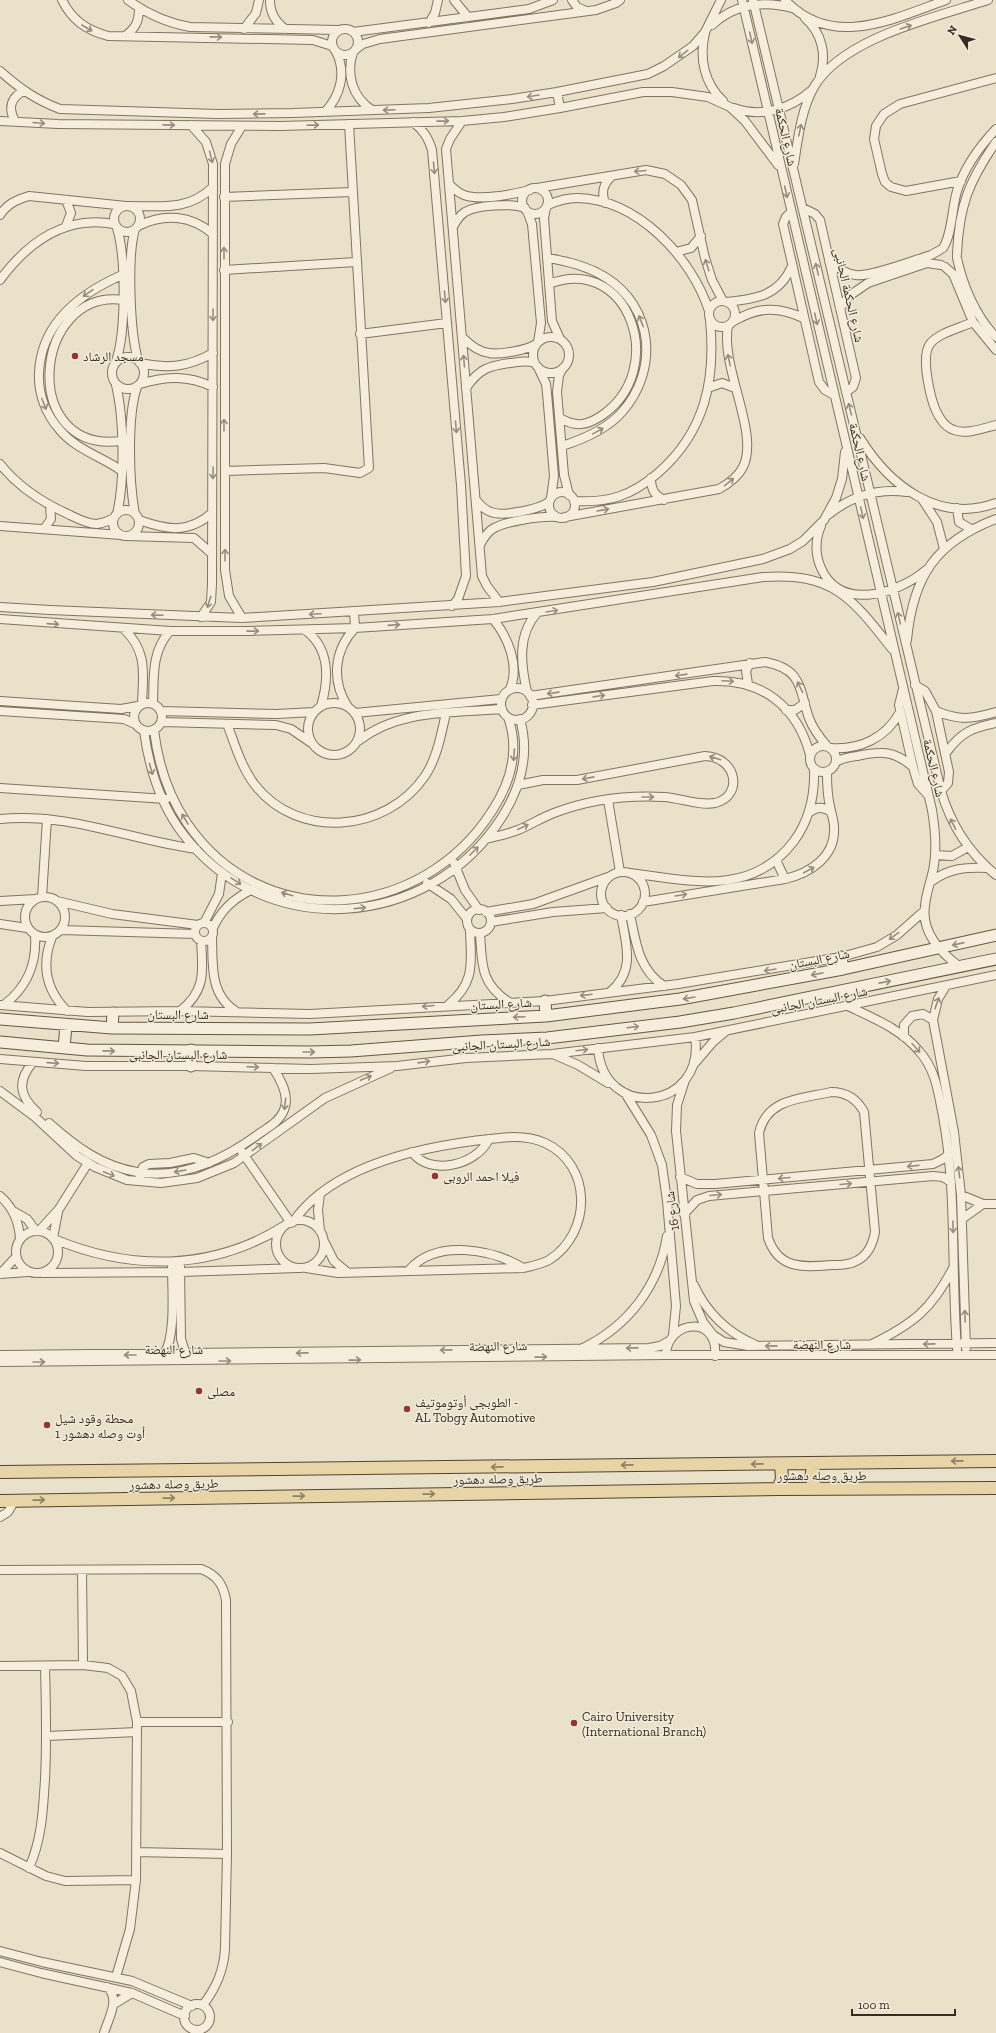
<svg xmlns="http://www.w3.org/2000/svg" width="996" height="2033" font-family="'Zilla Slab','Noto Naskh Arabic',serif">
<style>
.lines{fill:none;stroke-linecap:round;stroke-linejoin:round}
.street-casing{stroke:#847460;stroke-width:10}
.secondary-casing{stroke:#675643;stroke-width:13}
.primary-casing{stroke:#534334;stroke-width:14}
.street{stroke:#f5eedc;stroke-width:8}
.secondary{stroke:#f5eedc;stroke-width:11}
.primary{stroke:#e8d5a7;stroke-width:12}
.oneway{stroke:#968d7f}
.oneway2{stroke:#908064}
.poi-dot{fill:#8d3837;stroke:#f2ebd9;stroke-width:1.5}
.labels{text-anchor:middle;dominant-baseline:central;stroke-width:3;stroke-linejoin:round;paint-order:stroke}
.street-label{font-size:13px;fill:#372c22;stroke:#f2ebd9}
.poi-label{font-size:13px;fill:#372c22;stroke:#f2ebd9;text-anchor:start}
</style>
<rect width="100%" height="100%" fill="#eae1ca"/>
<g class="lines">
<defs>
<path id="street" d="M62 0C72 20 86 30 108 36L313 40 332 46
M128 0C147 14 168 23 190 27L339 30
M270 0C270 13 275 21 285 29
M454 0 468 17
M572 0 577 7 584 10
M742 0 932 810C935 828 937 846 934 865 932 879 926 892 925 906 921 932 941 953 960 967
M753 0 941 791C951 825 969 853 996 875
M785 0C832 50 893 19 946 0
M805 18C822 33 827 55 820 76
M429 23 435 13 438 0
M712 25C734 4 764 0 792 8
M244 29 256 13 259 0
M332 42a13 13 0 1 1 26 0a13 13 0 1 1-26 0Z
M353 32 529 9 553 0
M705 33C699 58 704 83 723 101
M125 36C136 28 139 21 139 8
M356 49 363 44 380 39 596 10 616 3 620 0
M353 52C346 74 352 97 372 110
M0 71C19 88 36 100 60 109L218 114 293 113 429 108 512 99 557 92 648 74 664 66 693 46 705 32 721 0
M557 92 560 108
M734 108C762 118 790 109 812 90
M325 112C340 96 347 73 336 52
M0 121 58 124 280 126 462 121 504 117 560 108 643 92H672L708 97 730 107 745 121 778 165
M15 121C8 108 10 99 23 91
M462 121 450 139 446 149 482 576 487 586 499 602
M413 122C423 130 428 137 432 150L461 485 466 576 458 599 452 606
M191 125 206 142 213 164 212 584 211 602 201 617
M794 164C798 139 801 110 814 87 842 38 936 17 988 0
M961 181 906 191 891 187 885 182 882 174 874 139 876 126 884 114 900 104 996 78
M449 184C454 189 458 193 464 195 480 201 514 194 530 190
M537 188 646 170 665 174 681 185 692 200 705 258 712 280 723 301
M522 201a13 13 0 1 1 26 0a13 13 0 1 1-26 0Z
M224 197 352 192
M66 200 71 213 66 226
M605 203C601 192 603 184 612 176
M548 205C557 201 567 198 577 198 638 199 692 258 709 311
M114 219a13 13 0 1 1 26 0a13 13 0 1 1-26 0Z
M130 206C162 206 188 211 213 187
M546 208 544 218 552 321 560 339
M803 208 815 214 820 220 856 378 853 387 846 392
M527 211 532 224 541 323 538 342
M791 212 786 217 783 224 819 382 825 390 834 395
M0 215C7 204 16 200 29 196L126 206
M138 226C164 213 191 215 213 234
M453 227C456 221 459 216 465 212 477 205 512 203 525 208
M135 229C127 256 130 332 138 360
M943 248C952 235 952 207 957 191 964 168 980 146 996 129
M676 252 691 248 701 236
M957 254C959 206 969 181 996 142
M547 258C568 261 587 266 605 277 654 307 659 370 622 412 607 429 584 439 562 446
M957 258C963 286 976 317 996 337
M829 261C837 268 845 274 856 275 872 277 914 260 931 255L940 250
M945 267 953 274 973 322 996 350
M224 270 356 262
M0 280C28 242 66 215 114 224
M549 284C629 253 670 370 601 416 586 426 575 427 560 418
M709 314a13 13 0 1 1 26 0a13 13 0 1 1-26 0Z
M727 302C756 299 779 296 792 266
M840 308 849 296 868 283 927 263 941 265
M734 321C758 307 778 306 803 318
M973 322C960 328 938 333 930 344 920 357 931 405 940 418 943 423 948 428 954 430 966 435 984 428 996 425
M360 334 447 323
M533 355a18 18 0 1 1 36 0a18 18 0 1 1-36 0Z
M462 337C469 344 479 352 489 353 500 355 527 350 536 344
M112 373a16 16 0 1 1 32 0a16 16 0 1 1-32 0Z
M116 361C126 333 126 257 117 228
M140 363C168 369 188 367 213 353
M538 367 546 384 547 393 554 476 551 498
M563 368 559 375 557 392 564 475 569 495
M140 384C166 376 188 375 213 387
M116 385C124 418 125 481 117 514
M466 388C479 369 488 366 510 363 519 362 526 360 535 363
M708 388 722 383 735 388
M860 438C889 485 938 524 996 503
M121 441C18 454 33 288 123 300
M0 464C19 488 43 503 70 515 78 519 87 524 97 524 103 523 109 521 114 518
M122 471C101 456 76 450 59 429 46 414 38 394 39 373 41 323 79 294 122 275
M225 471 324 468 360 473 369 468 349 124
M651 478C651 489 654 495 664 500
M549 505a13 13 0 1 1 26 0a13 13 0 1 1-26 0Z
M922 499 937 522 944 549
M476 500C480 505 485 510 491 512 503 517 540 509 549 502
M574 501C609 503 631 496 658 473 705 432 716 380 710 320
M957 508 959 522 971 529
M113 523a13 13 0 1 1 26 0a13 13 0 1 1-26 0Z
M135 514C129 482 127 416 137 387
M828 515C851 496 878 488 907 492
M565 517 719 489C728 484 738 477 743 467 760 433 720 367 728 326
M139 520C167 530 188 534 212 513
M0 526 121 535
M821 526C815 539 815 555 821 568 840 612 898 594 926 570
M44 529 51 519 50 506
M126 536 194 538 211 553
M480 545C483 539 486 534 491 530 503 521 542 516 557 517
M0 607 50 610 242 618 499 602 653 582 763 559 790 549 803 541 824 520 836 498 842 479 845 452
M242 618 229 596 225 570V164L231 144 242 126
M0 619 170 631H248L355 628 493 619 763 577C833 572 852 598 892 649
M493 619C508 637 520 666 510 689
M124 629C148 652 143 674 142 704
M305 630C330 648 329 679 321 706
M907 640C913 576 936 542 996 519
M748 684 746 671 750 663
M915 685 925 691 936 711 949 772 948 783 941 791
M501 704a16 16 0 1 1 32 0a16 16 0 1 1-32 0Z
M903 689 899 705 913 767 918 784 928 795
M527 692C521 665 517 635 537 613
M530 696 765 662C803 669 799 689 809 718 813 729 820 738 827 746
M0 701 121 709 138 706
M308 729a26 26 0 1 1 52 0a26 26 0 1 1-52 0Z
M134 717a14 14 0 1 1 28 0a14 14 0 1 1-28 0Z
M153 704C154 677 151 652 170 631
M532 705 713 681C763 679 798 708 810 755
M348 707C331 681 334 650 355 628L354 612
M786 710H795L805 703
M0 711 124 719 135 724
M161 711 277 714 314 712
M936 711C960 721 971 719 996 712
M355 713 501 699
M162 722 276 725 291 729 310 742
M227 724C235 744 241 767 255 785 298 840 386 833 425 776 437 758 441 735 446 713
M154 730C158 763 168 795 187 823 263 935 422 921 492 811 511 782 520 751 508 717
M144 731C149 768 160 804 183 834 266 943 430 930 502 817 521 787 530 754 520 719
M358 741C399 709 452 713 502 709
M810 759a13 13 0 1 1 26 0a13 13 0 1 1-26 0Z
M831 748C860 750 886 738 900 712
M946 753C961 732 972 728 996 723
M836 762C842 758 849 757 857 756 880 751 894 750 913 767
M0 788 166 799
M608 800 620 872
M810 812C817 806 824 807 831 812
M0 819C68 812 130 840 196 849
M486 839C497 836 508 834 518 830 530 825 541 818 554 813 588 800 628 795 664 797 680 798 699 806 715 803 744 796 737 757 705 756L577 780H543L518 785
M935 855 952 856 968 847
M776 860 785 879
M454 863 465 890 479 910
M601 894a22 22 0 1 1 44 0a22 22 0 1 1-44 0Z
M630 873C690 881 752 897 794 841 810 819 815 796 814 769
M932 881C949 868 967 867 988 868
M427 883 451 899 467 919
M25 917a20 20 0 1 1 40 0a20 20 0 1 1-40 0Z
M42 897 47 819
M0 901 36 899
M57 901 112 914 198 925
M643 902 785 879C810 873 836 857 834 827 834 820 831 813 830 806 827 795 827 783 827 772
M467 921a12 12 0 1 1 24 0a12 12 0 1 1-24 0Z
M486 912 533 904 608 877
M630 914C636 942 638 969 664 986
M491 922 553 912 607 908
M195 932a9 9 0 1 1 18 0a9 9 0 1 1-18 0Z
M204 923 219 894 222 873
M0 924 27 928
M213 928C221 910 233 899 251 890
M61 930 195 934
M480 933C482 963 480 984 509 1002
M212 936C213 965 209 995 237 1012
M52 937C41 965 46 990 67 1011
M946 986 938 999 933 1020 954 1132 961 1195 966 1348
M610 992C636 971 626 944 621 915
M0 1005 88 1012 180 1011 310 1014 545 1001 678 984 841 957 877 947 897 935 924 911
M4 1005C27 987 37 965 35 935
M448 1005C476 982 471 962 470 930
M848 1006C873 1018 901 1029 919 1051 936 1070 938 1092 943 1116 957 1193 951 1271 957 1349
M180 1011C206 991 203 971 201 941
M904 1037V1025L912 1016 923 1014 933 1020
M598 1048C603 1122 706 1110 695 1037
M553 1054 578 1065 608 1083
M0 1059 86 1066H191L311 1069 397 1066 466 1058 552 1054 695 1037 996 975
M33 1062C17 1081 19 1096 37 1112
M695 1063 713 1042 726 1031
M685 1080 677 1105 676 1131 694 1301 703 1322 713 1335 724 1342 748 1346 996 1343
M0 1091 35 1117 77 1156 95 1167 127 1180 161 1183 197 1178 234 1163 325 1098 391 1068
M831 1092C847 1092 857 1099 864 1112L875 1232C873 1243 869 1254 858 1260 850 1265 841 1265 832 1265 803 1267 779 1270 768 1238L759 1133C767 1098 801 1099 831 1092Z
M625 1093 651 1135 662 1165 667 1201 676 1306 673 1335
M49 1123C75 1146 101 1166 137 1172 182 1180 225 1159 260 1133 269 1127 280 1121 284 1110 290 1096 281 1080 273 1068
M242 1152 291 1223
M412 1152C430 1177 477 1165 489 1139
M140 1177 143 1167 149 1164 170 1163 194 1158 209 1163
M680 1177 697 1184H715L933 1164 943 1159 949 1154
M961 1195 983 1204H996
M0 1196C13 1207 19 1222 20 1239
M13 1211 27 1219 36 1231
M684 1214 697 1200 709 1196 933 1176 943 1177 951 1182
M962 1219 983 1204
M276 1244a24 24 0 1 1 48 0a24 24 0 1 1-48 0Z
M293 1222C330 1168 412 1149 473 1141 497 1138 523 1133 545 1143 593 1165 592 1233 549 1260 542 1264 532 1266 523 1268L338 1273 306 1268
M16 1252a21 21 0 1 1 42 0a21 21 0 1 1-42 0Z
M39 1231 59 1209 88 1163
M320 1231 318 1210 320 1194
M53 1238 58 1212
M54 1239C131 1271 212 1271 284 1226
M325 1243 334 1261 347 1272
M180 1266 181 1339 187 1358
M410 1269C437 1239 492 1249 523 1268
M42 1273 180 1272 297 1268
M0 1274 28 1272
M0 1274 16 1257
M694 1285C706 1312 728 1333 754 1344
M872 1344C913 1324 932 1309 953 1268
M583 1348C628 1326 659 1286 667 1236
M164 1354C176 1336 172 1290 172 1267
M0 1355 649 1348 660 1346 669 1341
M666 1355C667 1320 719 1314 715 1356
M0 1362 666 1355H996
M0 1517 8 1512 15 1500
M0 1570 201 1569C217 1575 223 1584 226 1600L227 1854 225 1948C224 1971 216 1988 203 2005
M82 1570 83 1665
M0 1666 83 1665 108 1668 122 1676 131 1691 137 1722 136 1880 130 1929 116 1977
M137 1722H228
M47 1736 137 1732
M136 1852 227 1854
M0 1853 46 1876 65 1881 136 1880
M29 1868C42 1839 43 1810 45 1779 47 1741 46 1704 45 1666
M0 1951 42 1962 132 1981 192 2006
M0 1962 41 1973 132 1993 185 2016
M114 2004 132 1993
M184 2017a13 13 0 1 1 26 0a13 13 0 1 1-26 0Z
M104 2033C108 2019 121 1999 107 1987"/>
<path id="secondary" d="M841 957 843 969
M545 1001 546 1016
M0 1019 112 1028 310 1029 546 1016 680 999 843 969 996 935
M112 1028 113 1013
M0 1042 87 1050 310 1052 351 1051 482 1041 547 1038 680 1022 734 1013 996 959
M64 1048 66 1025
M191 1066V1050"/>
<path id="primary" d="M816 1463C810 1472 810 1480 817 1489
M0 1472 996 1461
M778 1489 782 1479 781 1464
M0 1501 778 1489 996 1488"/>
</defs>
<use href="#street" class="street-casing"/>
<use href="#secondary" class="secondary-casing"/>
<use href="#primary" class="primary-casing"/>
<use href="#street" class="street"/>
<use href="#secondary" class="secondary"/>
<use href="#primary" class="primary"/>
</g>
<defs><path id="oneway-shaft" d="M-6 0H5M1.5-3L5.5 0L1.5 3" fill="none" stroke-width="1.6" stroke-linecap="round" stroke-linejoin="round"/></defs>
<g class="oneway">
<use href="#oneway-shaft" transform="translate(906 27) rotate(-19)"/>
<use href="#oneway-shaft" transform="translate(87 28) rotate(30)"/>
<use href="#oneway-shaft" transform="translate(216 37) rotate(1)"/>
<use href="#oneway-shaft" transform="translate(751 38) rotate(77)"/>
<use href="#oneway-shaft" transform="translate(683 54) rotate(142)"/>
<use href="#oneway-shaft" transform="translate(533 96) rotate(171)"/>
<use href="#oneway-shaft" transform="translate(389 110) rotate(178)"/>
<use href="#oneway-shaft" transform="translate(259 114) rotate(179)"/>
<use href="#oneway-shaft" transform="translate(443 121) rotate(-1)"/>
<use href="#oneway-shaft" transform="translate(39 123) rotate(5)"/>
<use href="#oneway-shaft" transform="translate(169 125) rotate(1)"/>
<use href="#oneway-shaft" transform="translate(313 125) rotate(-2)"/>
<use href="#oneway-shaft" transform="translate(800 130) rotate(-78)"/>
<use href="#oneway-shaft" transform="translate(211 157) rotate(76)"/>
<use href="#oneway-shaft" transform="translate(434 168) rotate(85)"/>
<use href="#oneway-shaft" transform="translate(640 171) rotate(175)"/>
<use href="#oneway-shaft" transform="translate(786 192) rotate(77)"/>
<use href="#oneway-shaft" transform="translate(224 253) rotate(-90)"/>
<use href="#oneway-shaft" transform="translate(707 265) rotate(-108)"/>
<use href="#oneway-shaft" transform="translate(817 269) rotate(-103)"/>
<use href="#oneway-shaft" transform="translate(88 293) rotate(145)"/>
<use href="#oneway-shaft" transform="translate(445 297) rotate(85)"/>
<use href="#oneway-shaft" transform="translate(213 315) rotate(90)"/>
<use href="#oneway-shaft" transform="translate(816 319) rotate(77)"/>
<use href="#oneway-shaft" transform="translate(641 321) rotate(-112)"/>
<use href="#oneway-shaft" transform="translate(729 360) rotate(-102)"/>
<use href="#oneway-shaft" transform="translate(464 361) rotate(-95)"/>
<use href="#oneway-shaft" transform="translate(44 404) rotate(68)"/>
<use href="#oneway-shaft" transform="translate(850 409) rotate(-104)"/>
<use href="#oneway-shaft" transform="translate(224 425) rotate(-90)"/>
<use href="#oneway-shaft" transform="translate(456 427) rotate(85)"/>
<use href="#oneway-shaft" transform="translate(598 431) rotate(-29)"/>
<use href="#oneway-shaft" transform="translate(213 473) rotate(91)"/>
<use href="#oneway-shaft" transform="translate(729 482) rotate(-39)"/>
<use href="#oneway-shaft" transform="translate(603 510) rotate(-10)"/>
<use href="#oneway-shaft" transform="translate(862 513) rotate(77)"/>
<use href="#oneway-shaft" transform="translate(225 555) rotate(-90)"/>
<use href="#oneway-shaft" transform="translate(209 602) rotate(107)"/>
<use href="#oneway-shaft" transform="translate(552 611) rotate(-9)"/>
<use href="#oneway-shaft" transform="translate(315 614) rotate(177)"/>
<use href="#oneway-shaft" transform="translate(157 615) rotate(-178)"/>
<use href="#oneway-shaft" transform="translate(899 618) rotate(-103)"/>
<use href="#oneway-shaft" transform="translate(53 624) rotate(4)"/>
<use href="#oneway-shaft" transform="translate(394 625) rotate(-4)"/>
<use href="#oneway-shaft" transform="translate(253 631) rotate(-1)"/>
<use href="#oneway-shaft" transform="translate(681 675) rotate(172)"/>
<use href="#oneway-shaft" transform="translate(728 681) rotate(3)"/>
<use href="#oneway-shaft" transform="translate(800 687) rotate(-116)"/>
<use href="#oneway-shaft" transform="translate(553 693) rotate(172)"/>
<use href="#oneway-shaft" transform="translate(599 696) rotate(-8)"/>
<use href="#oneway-shaft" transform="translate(514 755) rotate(94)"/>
<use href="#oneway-shaft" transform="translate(715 758) rotate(-164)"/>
<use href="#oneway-shaft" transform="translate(151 769) rotate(74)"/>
<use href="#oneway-shaft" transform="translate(588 778) rotate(169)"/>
<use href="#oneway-shaft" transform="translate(648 797)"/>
<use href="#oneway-shaft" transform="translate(185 819) rotate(-121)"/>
<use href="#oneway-shaft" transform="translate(953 824) rotate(-117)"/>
<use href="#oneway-shaft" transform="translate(523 827) rotate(-25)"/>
<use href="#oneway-shaft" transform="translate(474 851) rotate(-45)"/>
<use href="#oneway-shaft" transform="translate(809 870) rotate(-28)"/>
<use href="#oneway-shaft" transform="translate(236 881) rotate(32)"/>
<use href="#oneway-shaft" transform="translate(287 894) rotate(-164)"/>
<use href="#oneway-shaft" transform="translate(681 895) rotate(-9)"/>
<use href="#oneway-shaft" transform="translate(360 908) rotate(-7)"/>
<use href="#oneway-shaft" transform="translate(894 936) rotate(144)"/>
<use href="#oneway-shaft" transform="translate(958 944) rotate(167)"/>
<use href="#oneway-shaft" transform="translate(770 970) rotate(171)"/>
<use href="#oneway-shaft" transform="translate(817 974) rotate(169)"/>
<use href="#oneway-shaft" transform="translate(885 982) rotate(-11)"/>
<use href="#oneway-shaft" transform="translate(586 995) rotate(173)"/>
<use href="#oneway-shaft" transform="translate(689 998) rotate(170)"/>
<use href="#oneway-shaft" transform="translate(937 1003) rotate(-70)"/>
<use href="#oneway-shaft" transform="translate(428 1006) rotate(175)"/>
<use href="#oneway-shaft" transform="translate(519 1017) rotate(178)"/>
<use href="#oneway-shaft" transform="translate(633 1027) rotate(-7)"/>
<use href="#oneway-shaft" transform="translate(916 1048) rotate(48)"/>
<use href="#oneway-shaft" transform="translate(582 1050) rotate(-7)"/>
<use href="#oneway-shaft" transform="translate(109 1051) rotate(1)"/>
<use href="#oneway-shaft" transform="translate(309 1052)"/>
<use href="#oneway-shaft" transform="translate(424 1062) rotate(-8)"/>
<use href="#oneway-shaft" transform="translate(53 1063) rotate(4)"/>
<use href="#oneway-shaft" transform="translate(253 1067) rotate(2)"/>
<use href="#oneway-shaft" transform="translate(366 1078) rotate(-23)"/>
<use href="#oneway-shaft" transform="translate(285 1104) rotate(97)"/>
<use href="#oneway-shaft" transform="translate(257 1147) rotate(-37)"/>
<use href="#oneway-shaft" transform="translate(913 1166) rotate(174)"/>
<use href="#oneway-shaft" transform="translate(180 1171) rotate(170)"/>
<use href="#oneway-shaft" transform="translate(959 1172) rotate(-97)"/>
<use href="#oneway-shaft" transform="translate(109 1174) rotate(22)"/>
<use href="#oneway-shaft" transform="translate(784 1178) rotate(175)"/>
<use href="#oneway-shaft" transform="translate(846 1184) rotate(-5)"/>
<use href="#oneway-shaft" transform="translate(716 1195) rotate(-5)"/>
<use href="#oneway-shaft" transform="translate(953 1227) rotate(89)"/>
<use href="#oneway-shaft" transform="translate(965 1316) rotate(-92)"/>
<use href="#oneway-shaft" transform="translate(929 1344) rotate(179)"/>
<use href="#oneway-shaft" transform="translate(771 1346) rotate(179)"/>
<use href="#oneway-shaft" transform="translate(632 1348) rotate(179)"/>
<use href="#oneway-shaft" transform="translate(446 1350) rotate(179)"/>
<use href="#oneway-shaft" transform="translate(302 1353) rotate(179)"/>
<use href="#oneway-shaft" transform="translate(130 1355) rotate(180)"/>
<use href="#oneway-shaft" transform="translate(541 1357) rotate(-1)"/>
<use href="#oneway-shaft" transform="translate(355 1360) rotate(-1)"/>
<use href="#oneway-shaft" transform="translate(225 1361)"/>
<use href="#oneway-shaft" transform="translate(39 1362)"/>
</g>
<g class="oneway2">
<use href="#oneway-shaft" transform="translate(957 1461) rotate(179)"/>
<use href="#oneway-shaft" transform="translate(757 1464) rotate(179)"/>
<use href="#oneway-shaft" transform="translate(627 1465) rotate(179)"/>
<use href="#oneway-shaft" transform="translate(497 1467) rotate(179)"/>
<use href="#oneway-shaft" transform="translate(429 1494) rotate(-1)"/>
<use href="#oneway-shaft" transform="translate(299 1496) rotate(-1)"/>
<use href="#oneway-shaft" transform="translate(169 1498) rotate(-1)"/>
<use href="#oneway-shaft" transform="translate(39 1500) rotate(-1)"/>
</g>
<g class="poi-dot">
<circle cx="75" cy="356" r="4"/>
<circle cx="435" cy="1176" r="4"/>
<circle cx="199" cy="1391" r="4"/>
<circle cx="407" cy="1409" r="4"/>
<circle cx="47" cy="1425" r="4"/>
<circle cx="574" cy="1723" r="4"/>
</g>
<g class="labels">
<g class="street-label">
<text transform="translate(786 137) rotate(77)">شارع الحكمة</text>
<text transform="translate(849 295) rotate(77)">شارع الحكمة الجانبى</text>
<text transform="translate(860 452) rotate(77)">شارع الحكمة</text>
<text transform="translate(934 768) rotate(77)">شارع الحكمة</text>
<text transform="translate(819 959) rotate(-11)">شارع البستان</text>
<text transform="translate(819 1000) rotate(-11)">شارع البستان الجانبى</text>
<text transform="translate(501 1004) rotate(-3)">شارع البستان</text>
<text x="178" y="1014">شارع البستان</text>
<text transform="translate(501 1044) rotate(-3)">شارع البستان الجانبى</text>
<text x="178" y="1054">شارع البستان الجانبى</text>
<text transform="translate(672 1211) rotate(-97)">شارع 16</text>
<text x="822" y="1344">شارع النهضة</text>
<text transform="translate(498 1346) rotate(-1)">شارع النهضة</text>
<text x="174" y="1349">شارع النهضة</text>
<text x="822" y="1475">طريق وصله دهشور</text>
<text transform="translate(498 1479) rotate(-1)">طريق وصله دهشور</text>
<text transform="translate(174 1484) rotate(-1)">طريق وصله دهشور</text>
</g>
<g class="poi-label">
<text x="83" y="356">مسجد الرشاد</text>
<text x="443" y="1176">فيلا احمد الروبى</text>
<text x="207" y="1391">مصلى</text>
<text x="415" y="1402">الطوبجى أوتوموتيف -<tspan x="415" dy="15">AL Tobgy Automotive</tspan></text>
<text x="55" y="1418">محطة وقود شيل<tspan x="55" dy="15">أوت وصله دهشور 1</tspan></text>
<text x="582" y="1716">Cairo University<tspan x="582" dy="15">(International Branch)</tspan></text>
</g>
</g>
<g transform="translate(960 36) rotate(306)" stroke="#f2ebd9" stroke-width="3" paint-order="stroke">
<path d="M0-3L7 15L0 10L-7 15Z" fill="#372c22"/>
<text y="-6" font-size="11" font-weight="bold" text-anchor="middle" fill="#372c22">N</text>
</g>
<path d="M852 2009v6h103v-6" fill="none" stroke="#372c22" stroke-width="2"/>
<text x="858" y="2009" font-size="12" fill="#372c22" stroke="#f2ebd9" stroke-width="3" paint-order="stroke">100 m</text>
</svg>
